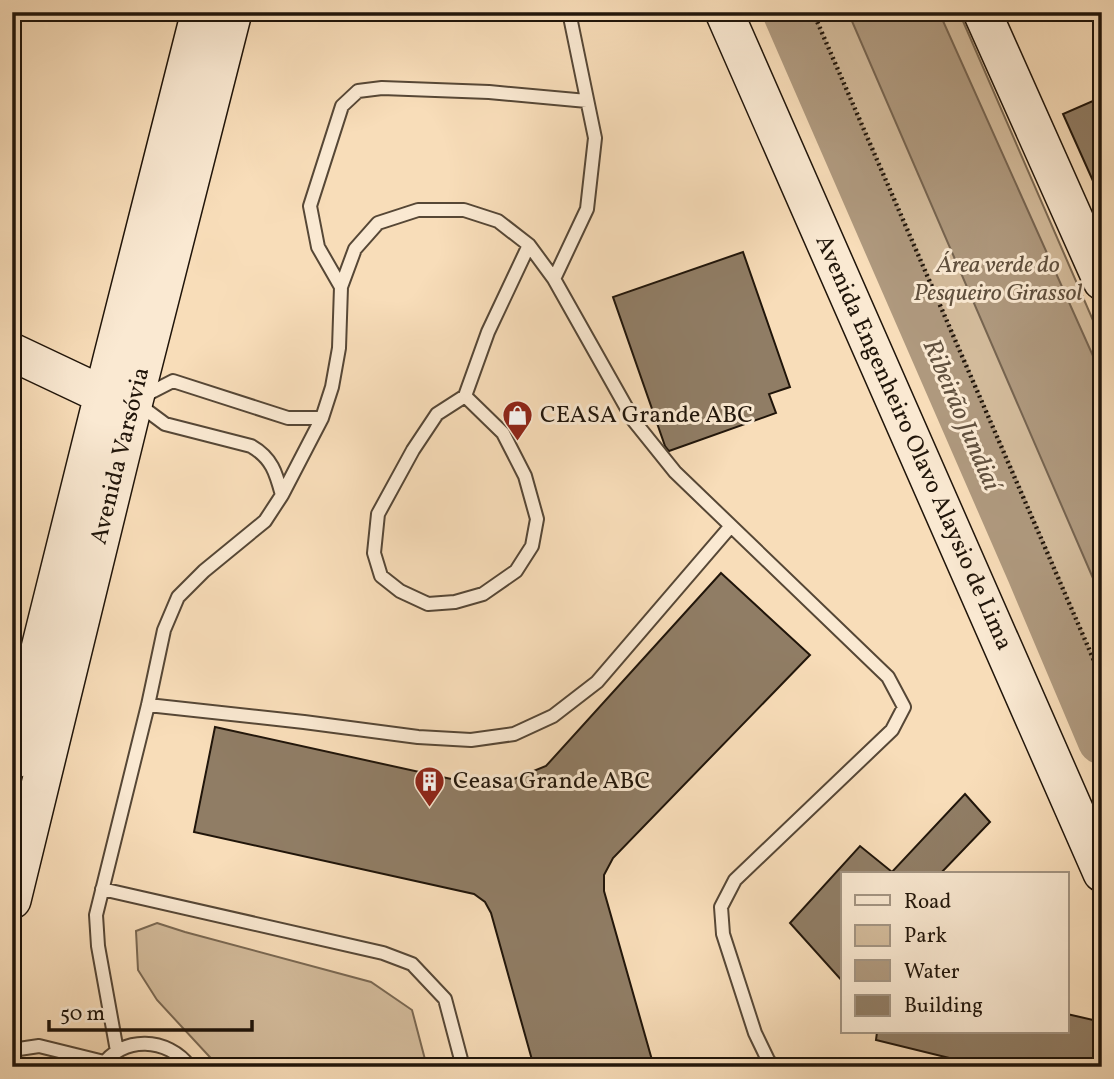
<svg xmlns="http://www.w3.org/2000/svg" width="1114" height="1079" font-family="Vollkorn,serif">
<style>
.green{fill:#d3bb9b;stroke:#7a6852;stroke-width:2}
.water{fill:#af997e;stroke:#766450;stroke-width:2}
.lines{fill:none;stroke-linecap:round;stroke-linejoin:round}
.river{stroke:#af997e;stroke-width:49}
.building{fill:#907d65;stroke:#20150a;stroke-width:2}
.lane-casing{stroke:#564736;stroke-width:16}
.secondary-casing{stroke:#20150a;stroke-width:40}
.path{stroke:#20150a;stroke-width:4.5;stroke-dasharray:2 3.5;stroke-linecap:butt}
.lane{stroke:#fae9d2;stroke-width:12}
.secondary{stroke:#fae9d2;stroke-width:37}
.labels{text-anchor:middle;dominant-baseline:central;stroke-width:6;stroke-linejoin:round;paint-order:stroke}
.park-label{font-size:24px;font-style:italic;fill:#5f4f3d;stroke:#fae9d2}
.poi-label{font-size:24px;fill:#20150a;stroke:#fae9d2;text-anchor:start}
.street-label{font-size:24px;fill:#20150a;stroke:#fae9d2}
.water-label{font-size:26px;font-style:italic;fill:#60503e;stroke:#fae9d2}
</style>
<rect width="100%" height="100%" fill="#f8ddb9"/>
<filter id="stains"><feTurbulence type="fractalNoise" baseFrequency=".00286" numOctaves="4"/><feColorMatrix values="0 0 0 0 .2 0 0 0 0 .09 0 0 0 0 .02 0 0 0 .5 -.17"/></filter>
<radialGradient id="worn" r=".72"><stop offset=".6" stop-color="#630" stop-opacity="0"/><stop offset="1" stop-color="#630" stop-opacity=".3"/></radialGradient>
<path class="green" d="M805 12H959L1102 341V700Z
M157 923 185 932 371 982 412 1010 427 1067H219L157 1000 138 970 136 931Z"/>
<path class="water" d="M848 12H939L1102 376V599Z"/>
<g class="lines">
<path class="river" d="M787 12 1031 572 1102 740"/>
</g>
<path class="building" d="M1102 97V201L1063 114Z
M743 252 790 387 769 394 776 413 669 451 665 446 613 297Z
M721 573 810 655 613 858 604 875V891L654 1067H534L491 913 485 902 474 894 194 832 215 727 483 786 514 779 546 766Z
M965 794 990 822 940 874H843V982L790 923 860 846 892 872Z
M1067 1014 1102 1022V1067H986L876 1040 877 1032H1067Z"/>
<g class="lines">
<defs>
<path id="lane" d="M554 279 587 209 595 138 569 12
M341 287 318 247 310 206 342 106 358 91 382 88 489 92 587 101
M465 396 503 433 525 476 537 519 532 546 516 571 483 594 455 602 428 604 400 591 381 576 374 553 378 514 413 450 437 414 465 396 488 332 529 245
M282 495 322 418 332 387 339 348 341 287 355 249 378 223 418 210H464L498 221 529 245 554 279 634 421 675 472 888 677 904 707 892 730 735 880 721 907 723 934 755 1033 768 1060 773 1067
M148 705 304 722 418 737 471 740 514 734 553 716 597 682 730 527
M102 889 383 953 412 964 445 999 463 1067
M12 1050 39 1046 104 1062
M117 1051 98 946 96 915 148 705 164 630 178 597 204 571 265 521 282 495C276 473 272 458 251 446L165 424 134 401 173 381 288 418H322
M101 1067C122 1035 168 1037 190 1067"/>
<path id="secondary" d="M724 12 1102 873
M982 12 1102 281
M12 352 103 395 127 399
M12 761 112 359 200 12
M12 900 134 401 233 12"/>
</defs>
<use href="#lane" class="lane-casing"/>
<use href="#secondary" class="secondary-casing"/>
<path class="path" d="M813 12 1102 679
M1096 310 1102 324"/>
<use href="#lane" class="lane"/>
<use href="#secondary" class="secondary"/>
</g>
<defs>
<symbol id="shop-pin" viewBox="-11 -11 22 30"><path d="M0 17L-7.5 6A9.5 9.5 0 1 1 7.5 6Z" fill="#8f2418" stroke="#fae9d2"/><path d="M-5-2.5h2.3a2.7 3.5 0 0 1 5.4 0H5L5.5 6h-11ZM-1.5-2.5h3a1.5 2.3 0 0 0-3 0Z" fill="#fff"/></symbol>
<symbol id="building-pin" viewBox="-11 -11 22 30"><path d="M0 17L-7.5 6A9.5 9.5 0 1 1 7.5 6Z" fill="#8f2418" stroke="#fae9d2"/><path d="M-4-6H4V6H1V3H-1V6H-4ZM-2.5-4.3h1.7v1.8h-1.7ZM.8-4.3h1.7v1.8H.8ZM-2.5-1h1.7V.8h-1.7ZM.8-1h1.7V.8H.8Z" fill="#fff"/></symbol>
</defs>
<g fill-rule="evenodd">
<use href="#shop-pin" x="500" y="398" width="35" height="47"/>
<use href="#building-pin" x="412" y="764" width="35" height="47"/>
</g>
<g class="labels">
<g class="park-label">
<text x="998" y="266">Área verde do<tspan x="998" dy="28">Pesqueiro Girassol</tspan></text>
</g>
<g class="poi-label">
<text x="540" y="416">CEASA Grande ABC</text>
<text x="453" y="782">Ceasa Grande ABC</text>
</g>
<g class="street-label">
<text transform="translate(913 443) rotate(66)">Avenida Engenheiro Olavo Alaysio de Lima</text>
<text transform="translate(121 456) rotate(-76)">Avenida Varsóvia</text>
</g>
<g class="water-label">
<text transform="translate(961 415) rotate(67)">Ribeirão Jundiaí</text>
</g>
</g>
<rect width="1114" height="1079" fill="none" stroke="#f8ddb9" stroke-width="42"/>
<rect x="14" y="14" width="1086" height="1051" fill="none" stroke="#20150a" stroke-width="3.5"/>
<rect x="21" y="21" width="1072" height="1037" fill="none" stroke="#20150a" stroke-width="2"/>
<rect x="841" y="872" width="228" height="161" fill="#fae9d2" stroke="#a39482" stroke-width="2"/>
<rect x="855" y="895" width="35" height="10" fill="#fae9d2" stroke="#a39482" stroke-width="2"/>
<text x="904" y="908" font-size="21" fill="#20150a">Road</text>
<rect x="855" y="925" width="35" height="21" fill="#d3bb9b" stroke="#a39482" stroke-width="2"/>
<text x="904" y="942" font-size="21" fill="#20150a">Park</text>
<rect x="855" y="960" width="35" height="21" fill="#af997e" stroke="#a39482" stroke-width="2"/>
<text x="904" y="978" font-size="21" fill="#20150a">Water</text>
<rect x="855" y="995" width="35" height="21" fill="#907d65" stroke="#a39482" stroke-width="2"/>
<text x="904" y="1012" font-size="21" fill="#20150a">Building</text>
<path d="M49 1020v10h203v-10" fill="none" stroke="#20150a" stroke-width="3.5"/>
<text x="60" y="1020" font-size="21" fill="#20150a" stroke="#fae9d2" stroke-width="5" paint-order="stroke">50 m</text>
<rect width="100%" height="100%" filter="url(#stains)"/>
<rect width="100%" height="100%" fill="url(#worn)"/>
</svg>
